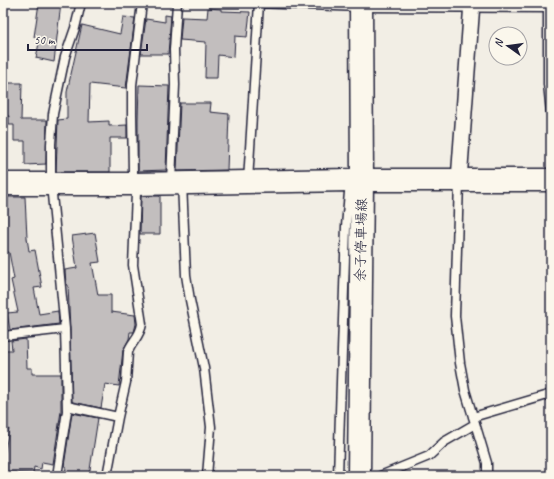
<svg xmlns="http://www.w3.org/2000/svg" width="554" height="479" font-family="Caveat,'Klee One',sans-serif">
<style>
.building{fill:#c2bebe;stroke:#22223b}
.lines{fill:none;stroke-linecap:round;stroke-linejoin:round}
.lane-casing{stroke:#22223b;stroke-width:11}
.street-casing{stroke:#22223b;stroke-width:18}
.secondary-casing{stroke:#22223b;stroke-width:25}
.lane{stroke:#fbf7ec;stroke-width:8}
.street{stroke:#fbf7ec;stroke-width:15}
.secondary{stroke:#fbf7ec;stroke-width:22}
.labels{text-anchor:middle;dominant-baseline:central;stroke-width:3;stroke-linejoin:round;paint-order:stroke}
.street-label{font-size:14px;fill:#22223b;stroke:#fbf7ec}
</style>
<rect width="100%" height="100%" fill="#f2eee5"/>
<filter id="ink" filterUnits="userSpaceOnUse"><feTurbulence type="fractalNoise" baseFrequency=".025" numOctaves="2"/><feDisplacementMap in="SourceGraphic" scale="8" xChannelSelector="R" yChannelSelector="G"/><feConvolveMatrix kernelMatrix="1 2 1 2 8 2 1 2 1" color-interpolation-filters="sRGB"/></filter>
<g filter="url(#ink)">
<path class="building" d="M39 3H61L54 62 36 58 40 38 34 37Z
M208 8 221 9V11L250 12 247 37 235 36 234 57 218 55 217 78H205L206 42 180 40 182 17 207 18Z
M165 15 171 16 168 54H141L146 19 165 22Z
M123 17 135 18 126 88 90 84 89 122 109 121V126L127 125V138H110V172H56L58 120 67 119V92L82 25 120 34Z
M3 83H22L21 120H47L46 164 25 165V141H14V125H9V116H3Z
M139 85 169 86 166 170 138 171V120Z
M180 103H211L210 112 229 114 227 170 177 171Z
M141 196H160V234H140Z
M3 197H25L27 238 29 251 35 250 42 287 34 288 39 314 58 311 59 324 10 330 7 313 18 312 11 280 14 279 9 252 3 253Z
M95 233 100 262 92 263 98 295H111V312L135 315 136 324 134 332H130L129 339 123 350 119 386 105 384 101 408 72 402 70 329 68 285H66L65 270 77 268 72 236Z
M26 339 27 368H32V374H61V411L53 464 42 462 41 469 34 467 33 473 3 472V461L9 429H3V350H12L11 341Z
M72 413 98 418 89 476H65L66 466H64Z"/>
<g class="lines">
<defs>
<path id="lane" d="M256 3 361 7 551 8
M548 4V84L551 113
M248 181 259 3
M459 181 455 316 460 363 465 390 487 463V476
M171 182 175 85 174 50 177 3
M182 183 186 275 190 300 204 368 211 427 207 476
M3 336 65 329
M67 406 118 417
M473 417 551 394
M57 476 67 411 66 367 65 329 51 184V144L53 114 65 57 75 28 81 3
M107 476 118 417 126 382 128 352C132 341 140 337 142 324L133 265 136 193 133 173 132 113V85L142 3
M338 476 346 226 350 181
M380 476 429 456 444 442 475 424"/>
<path id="street" d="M459 180 472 3"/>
<path id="secondary" d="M3 184H134L350 180H551
M359 476 362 180 361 3"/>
</defs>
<use href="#lane" class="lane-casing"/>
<use href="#street" class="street-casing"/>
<use href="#secondary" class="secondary-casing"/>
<use href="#lane" class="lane"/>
<use href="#street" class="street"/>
<use href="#secondary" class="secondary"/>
</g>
</g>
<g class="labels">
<g class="street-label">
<text transform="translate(361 240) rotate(-89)">余子停車場線</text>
</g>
</g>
<rect width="554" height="479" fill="none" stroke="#fbf7ec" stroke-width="16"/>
<rect x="8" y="8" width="538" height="463" fill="none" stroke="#22223b" stroke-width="1.5" filter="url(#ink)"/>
<g transform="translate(508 46) rotate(284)"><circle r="19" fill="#fbf7ec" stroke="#a4a2a5"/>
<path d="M0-3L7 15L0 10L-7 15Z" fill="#22223b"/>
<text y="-6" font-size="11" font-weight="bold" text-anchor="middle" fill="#22223b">N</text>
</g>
<path d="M28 44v6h119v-6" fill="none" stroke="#22223b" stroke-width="2"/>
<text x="34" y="44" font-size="12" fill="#22223b" stroke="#fbf7ec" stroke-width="3" paint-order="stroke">50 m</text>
</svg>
